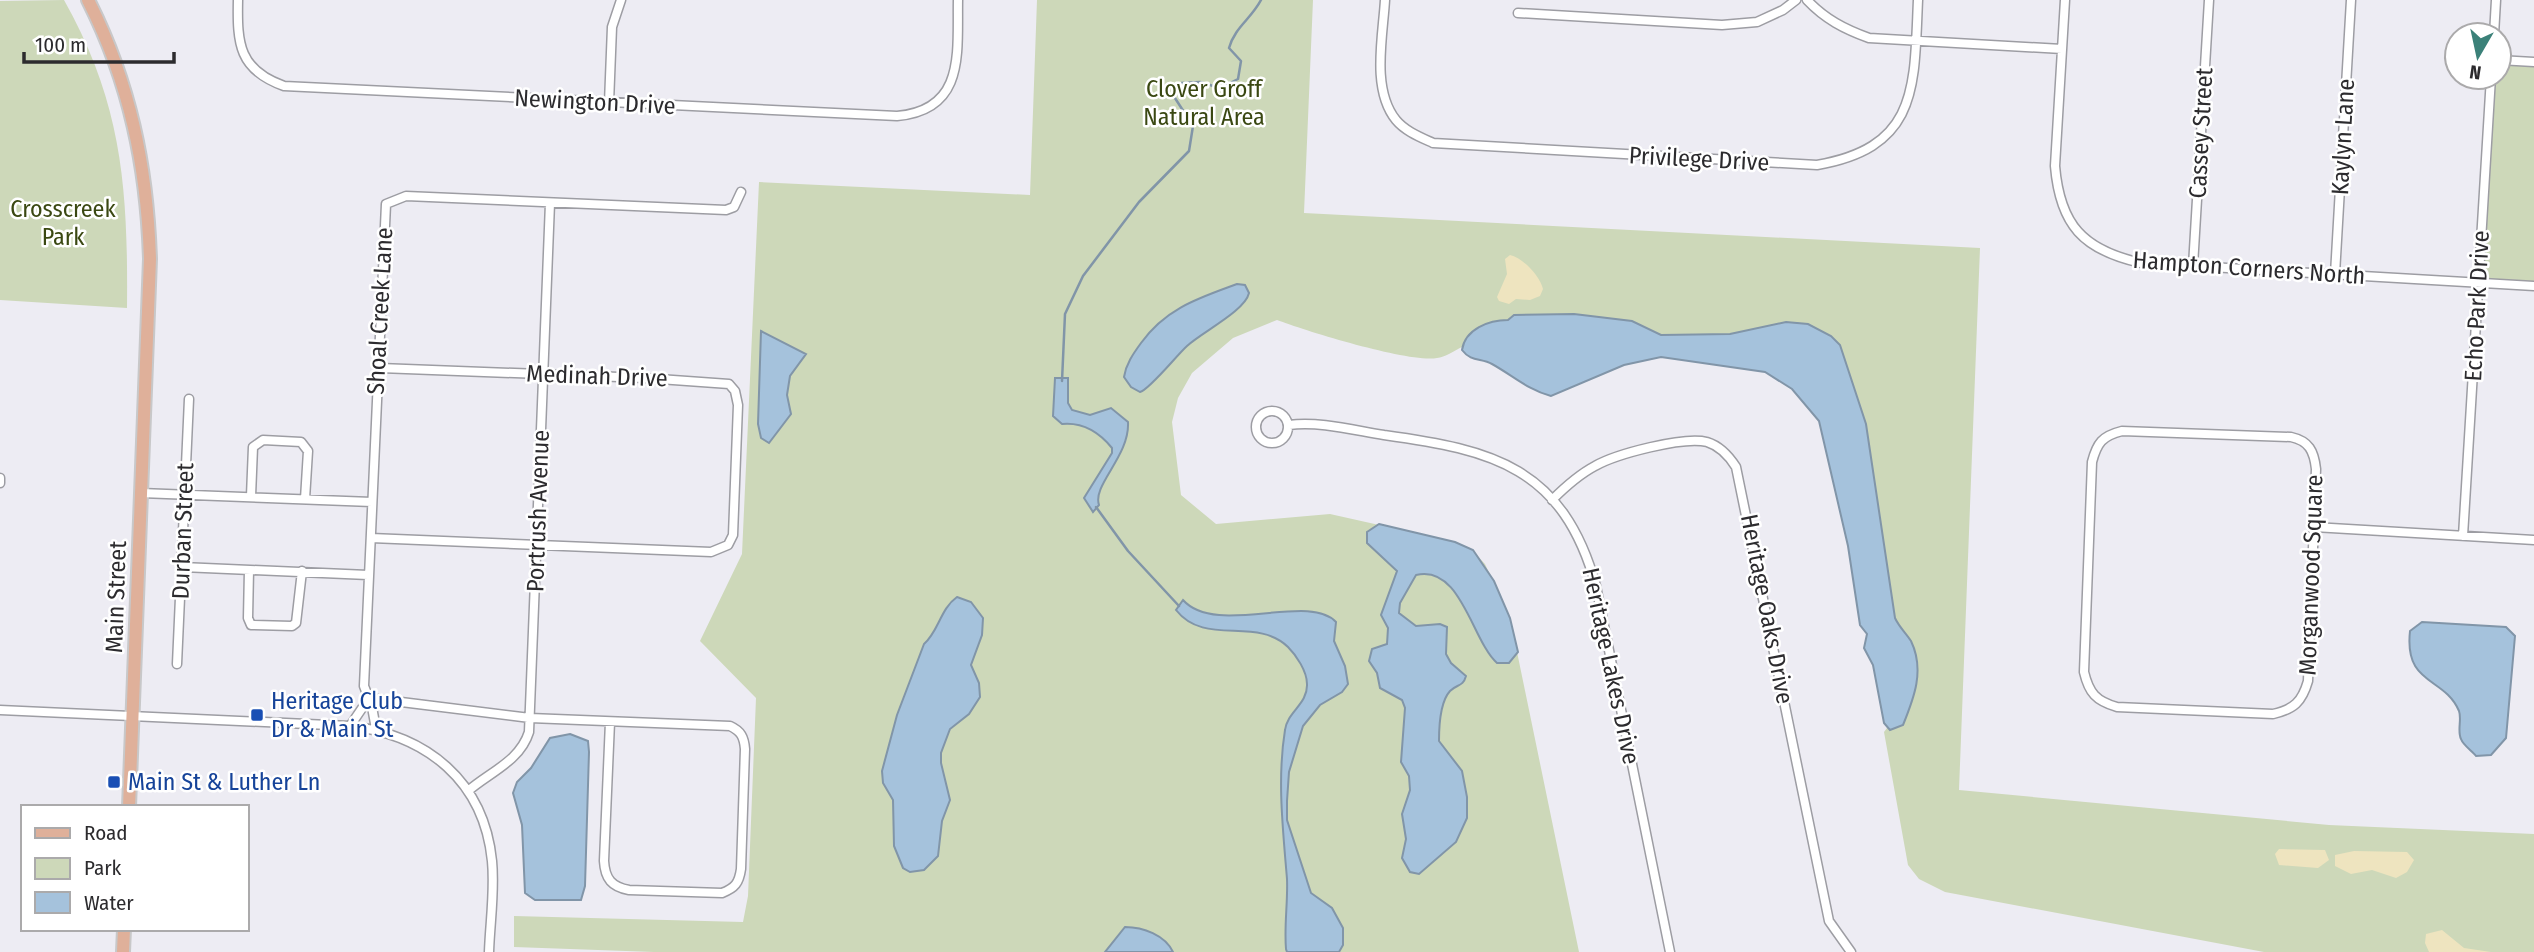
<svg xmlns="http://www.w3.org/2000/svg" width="2534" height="952" font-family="'Fira Sans Condensed',sans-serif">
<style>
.green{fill:#cdd8b9}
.sand{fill:#eee4bf}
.water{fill:#a5c2dc;stroke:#8195a8;stroke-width:2}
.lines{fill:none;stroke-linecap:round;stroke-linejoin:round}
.stream{stroke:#8195a8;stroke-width:2.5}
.street-casing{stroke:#9d9da3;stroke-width:11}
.primary-casing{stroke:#c8c8c9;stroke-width:16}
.street{stroke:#fff;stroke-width:8}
.primary{stroke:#dfb09a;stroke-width:12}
.transit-dot{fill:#1a4fb4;stroke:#fff;stroke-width:2.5}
.labels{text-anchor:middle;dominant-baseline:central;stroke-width:5;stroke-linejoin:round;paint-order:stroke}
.park-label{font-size:24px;fill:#3a4812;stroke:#fff}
.street-label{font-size:24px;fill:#2c2b2e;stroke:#fff}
.transit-label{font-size:24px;fill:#164399;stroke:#fff;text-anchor:start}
</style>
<rect width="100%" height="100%" fill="#edecf3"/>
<path class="green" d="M64 0C123 105 128 190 127 308L0 300V1Z
M1037 0H1313L1304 213 1980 248 1959 790 2329 825 2534 834V952H2264L1945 892 1919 879 1908 865 1884 732 1887 728 1873 665 1864 648 1867 634 1860 625 1848 546 1819 421 1792 389 1765 372 1661 357 1624 365 1551 396C1528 389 1511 372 1490 363 1478 358 1468 362 1462 347 1454 351 1445 357 1437 358 1409 363 1306 331 1277 320L1233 338 1192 373 1178 398 1172 422 1181 495 1216 524 1330 514 1455 542 1470 548 1485 564 1510 618 1579 952H654L514 947V916L743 922 748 896 756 698 700 641 742 554 759 182 1030 195Z
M2499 60 2534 62V286L2479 283 2491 77H2499Z"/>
<path class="sand" d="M1510 255C1523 258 1540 276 1543 289L1540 296 1530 300 1516 299 1509 304 1499 301 1497 297 1507 274 1505 259Z
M2279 849 2325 850 2329 860 2318 868 2279 865 2275 854Z
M2354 851 2407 852 2414 860 2407 872 2396 878 2372 870 2351 874 2335 866V855Z
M2442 930 2464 948 2491 952H2429L2425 943 2426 934Z"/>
<path class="water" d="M1237 284 1245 285 1249 293C1245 311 1202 332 1187 346 1177 355 1149 390 1140 392L1131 387 1124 377C1126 364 1133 354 1141 343 1166 308 1199 298 1237 284Z
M1574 314 1632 321 1661 335 1730 334 1786 322 1808 324 1831 336 1840 345 1866 424 1895 618C1899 627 1906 633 1911 641 1925 670 1914 698 1903 725L1890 730 1884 723 1873 665 1864 648 1867 634 1860 625 1848 546 1819 421 1792 389 1765 372 1661 357 1624 365 1551 396C1528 390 1512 375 1492 364 1481 358 1471 362 1462 350 1465 329 1489 320 1508 320L1514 315Z
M761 331 806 354 790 376 787 395 791 414 769 443 761 438 758 424Z
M1055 378H1068V403L1072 410 1090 415 1111 408 1128 422C1130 456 1092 485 1099 505L1093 512 1084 498 1112 453V448C1099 432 1083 422 1062 424L1053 416Z
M1379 524 1455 542 1473 550 1494 581 1510 618 1518 652 1509 663H1497C1472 641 1461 564 1416 575L1400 603 1399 613 1416 626 1440 624 1447 627 1446 654 1451 663 1466 676C1463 687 1457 684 1450 691 1440 702 1439 727 1439 741L1462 771 1467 797V818L1456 842 1419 874 1410 872 1402 858 1406 839 1402 814 1410 790 1409 776 1401 762 1405 708 1402 700 1380 688 1377 673 1369 661 1372 649 1387 644 1388 628 1381 615 1397 571 1367 543V532Z
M957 597 971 602 983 618 982 635 971 665 979 683 980 697 969 714 950 729 941 753V763L950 800 942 821 938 856 924 870 910 872 903 868 894 846 893 800 883 783 882 771 897 715 924 644C939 631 940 609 957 597Z
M1183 600C1216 637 1309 592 1336 622L1334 641 1345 666 1348 684 1342 692 1320 705 1303 726 1289 772 1287 801V820L1311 893 1332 908 1343 928V945L1339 952H1287L1286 949C1284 925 1288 902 1287 879 1283 830 1277 779 1285 730 1287 712 1308 704 1307 684 1307 671 1296 655 1288 647 1256 616 1205 647 1176 610Z
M2422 622 2506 627 2515 636 2506 738 2491 755 2476 756C2472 751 2463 745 2461 739 2457 731 2462 719 2459 711 2444 676 2404 686 2410 631Z
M570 734 588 741 589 752 585 886 581 900H535L525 893 522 825 513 793 517 782 531 768 550 738Z
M1125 927C1143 927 1165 935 1173 952H1105Z"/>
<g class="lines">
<path class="stream" d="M1062 381 1065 314 1083 276 1139 202 1189 151 1193 126 1173 95 1181 83 1200 82 1220 88 1238 79 1241 61 1229 48C1235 27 1251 19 1261 0
M1096 507 1128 551 1179 606"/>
<defs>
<path id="street" d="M238 0C237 44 239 70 284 86L897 116C966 110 957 52 958 0
M1385 0C1383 36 1371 89 1396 120 1405 131 1420 137 1433 143L1817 165C1919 147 1914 87 1918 0
M1807 0C1825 19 1844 29 1869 38L2062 49
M2065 0 2055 166C2060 225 2083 250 2141 263L2534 286
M1518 13 1722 25 1757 22 1783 10 1796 0
M2494 35 2496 0
M2499 60 2534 62
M609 103 612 27 621 0
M2193 266 2209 0
M2335 274 2351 0
M1256 427a16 16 0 1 1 32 0a16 16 0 1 1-32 0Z
M1289 425C1319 421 1353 430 1384 435 1493 450 1563 467 1596 586L1670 952
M2122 431 2291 437C2309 441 2314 451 2316 469L2308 681C2302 702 2294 709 2273 714L2117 707C2096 701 2089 693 2084 672L2092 462C2097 443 2102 436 2122 431Z
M0 478V483
M141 493 372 502
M251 496 253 447 263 440 301 442 308 451 305 499
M1552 500C1565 487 1578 475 1595 466 1616 454 1684 436 1707 442 1720 446 1729 456 1736 467L1829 921 1851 952
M2314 527 2534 540
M2463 536 2491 77
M371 538 711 552 728 545 733 535 738 405 735 391 729 384 645 378 380 368
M182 567 368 575
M249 570 248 618 251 625 292 626 296 623 302 571
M177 664 189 399
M369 698 530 718 730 726C741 731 744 737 745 749L741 869C739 883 735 888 722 893L629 890C612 887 605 879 604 861L610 722
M0 710 350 726C427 735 484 781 492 861 495 891 490 922 489 952
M350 726 369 698
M376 729 372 707 364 686 386 204 406 196 726 210 734 207 741 192
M468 791C490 772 520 761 529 732L550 203"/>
<path id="primary" d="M88 0C130 83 147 167 150 259L129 807
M123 952 124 929"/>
</defs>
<use href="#street" class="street-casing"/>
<use href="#primary" class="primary-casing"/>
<use href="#street" class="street"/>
<use href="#primary" class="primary"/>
</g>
<g class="transit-dot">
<rect x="250" y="708" width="14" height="14" rx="3.5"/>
<rect x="107" y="775" width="14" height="14" rx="3.5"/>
</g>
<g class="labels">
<g class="park-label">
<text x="1204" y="89">Clover Groff<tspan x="1204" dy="28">Natural Area</tspan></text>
<text x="63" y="209">Crosscreek<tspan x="63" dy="28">Park</tspan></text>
</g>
<g class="street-label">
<text transform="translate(595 102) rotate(3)">Newington Drive</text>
<text transform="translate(2201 133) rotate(-87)">Cassey Street</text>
<text transform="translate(2343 137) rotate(-87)">Kaylyn Lane</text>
<text transform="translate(1699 159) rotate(3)">Privilege Drive</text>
<text transform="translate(2249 268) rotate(4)">Hampton Corners North</text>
<text transform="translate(2477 306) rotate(-87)">Echo Park Drive</text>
<text transform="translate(380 311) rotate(-87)">Shoal Creek Lane</text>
<text transform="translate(597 376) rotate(2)">Medinah Drive</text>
<text transform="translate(538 511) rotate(-88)">Portrush Avenue</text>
<text transform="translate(183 531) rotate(-88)">Durban Street</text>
<text transform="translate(2311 575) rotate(-88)">Morganwood Square</text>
<text transform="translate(116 597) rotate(-88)">Main Street</text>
<text transform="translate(1767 609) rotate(79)">Heritage Oaks Drive</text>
<text transform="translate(1611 666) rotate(78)">Heritage Lakes Drive</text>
</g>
<g class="transit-label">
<text x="271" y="701">Heritage Club<tspan x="271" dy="28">Dr &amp; Main St</tspan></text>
<text x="128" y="782">Main St &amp; Luther Ln</text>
</g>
</g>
<rect x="21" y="805" width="228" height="126" fill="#ffffff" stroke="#abaaab" stroke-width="2"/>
<rect x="35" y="828" width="35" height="10" fill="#dfb09a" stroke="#abaaab" stroke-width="2"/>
<text x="84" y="840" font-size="21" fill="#2c2b2e">Road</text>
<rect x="35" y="858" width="35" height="21" fill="#cdd8b9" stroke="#abaaab" stroke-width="2"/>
<text x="84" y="875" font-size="21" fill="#2c2b2e">Park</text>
<rect x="35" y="892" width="35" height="21" fill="#a5c2dc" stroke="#abaaab" stroke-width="2"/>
<text x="84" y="910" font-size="21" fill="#2c2b2e">Water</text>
<g transform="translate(2478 56) rotate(189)"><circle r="33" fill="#ffffff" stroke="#abaaab" stroke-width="2"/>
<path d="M0-5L12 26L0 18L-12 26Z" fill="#3b8179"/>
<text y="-10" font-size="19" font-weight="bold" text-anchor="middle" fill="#2c2b2e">N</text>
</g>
<path d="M24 52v10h150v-10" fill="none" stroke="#2c2b2e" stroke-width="3.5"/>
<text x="35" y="52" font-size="21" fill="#2c2b2e" stroke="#ffffff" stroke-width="5" paint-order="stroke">100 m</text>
</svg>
